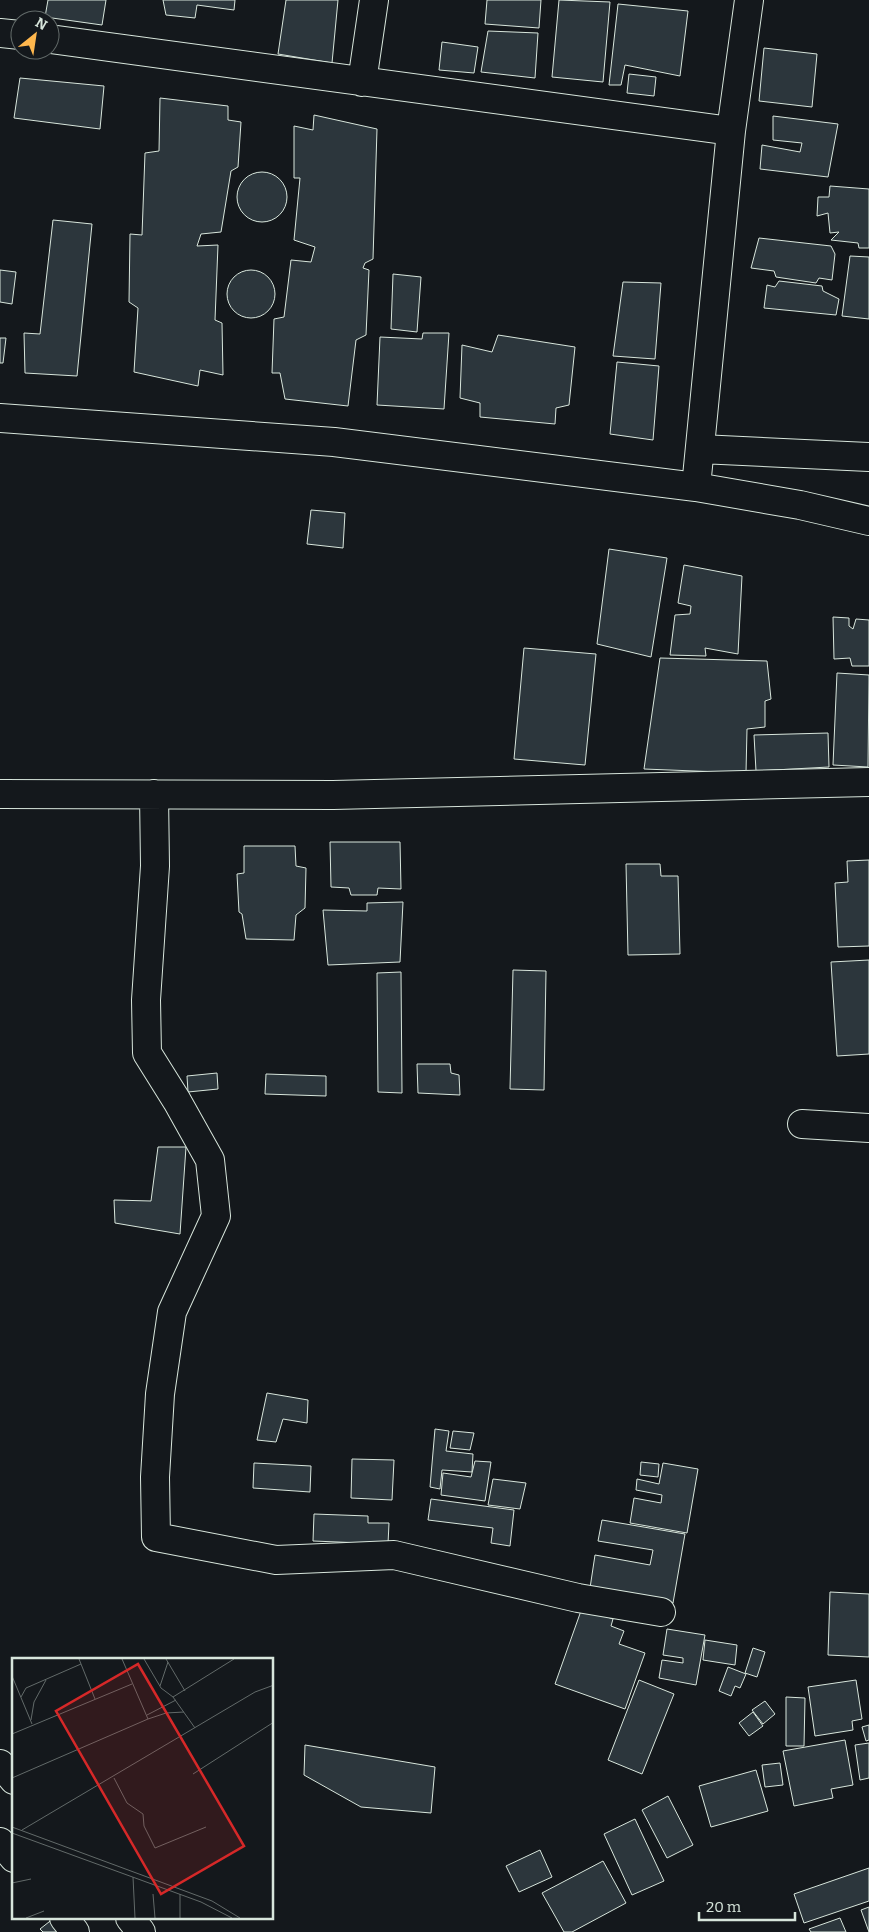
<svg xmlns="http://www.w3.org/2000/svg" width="869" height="1932" font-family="Bitter,serif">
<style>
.building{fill:#2c363c;stroke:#d8e6dc}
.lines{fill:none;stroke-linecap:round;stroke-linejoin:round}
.minor-casing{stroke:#d8e6dc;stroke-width:30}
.trunk-casing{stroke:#d8e6dc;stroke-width:30}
.minor{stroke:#14181c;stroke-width:28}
.trunk{stroke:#14181c;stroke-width:28}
.inset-road{fill:none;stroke:#626a69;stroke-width:1}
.view{fill:#d62828;fill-opacity:0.15;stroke:#d62828;stroke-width:2.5}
.inset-edge{fill:none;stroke:#d8e6dc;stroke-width:2.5}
</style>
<rect width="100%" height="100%" fill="#14181c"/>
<path class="building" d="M48 0H106L102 25 45 17Z
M163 0H235L234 10 197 5 195 18 166 15Z
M286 0H338L332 63 278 54Z
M487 0H541L539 28 485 24Z
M559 0 610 2 603 82 552 77Z
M618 4 688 11 680 76 625 65 621 85H609Z
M488 31 538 33 535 78 481 72Z
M442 42 478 47 474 73 439 70Z
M764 48 817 54 812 107 759 101Z
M629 74 656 77 654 96 627 93Z
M20 78 104 86 100 129 14 118Z
M160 98 228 106V120L241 122 238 167 231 171 221 232 201 234 197 246 218 245 215 320 222 323 223 375 200 370 198 386 134 372 138 308 129 302 130 234 142 235 145 153 159 151Z
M314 115 377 129 373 259 365 263 363 268 369 270 366 335 356 340 348 406 285 399 280 373H272L274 319 284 317 291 260 311 262 315 247 294 240 300 178H294V126L313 130Z
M773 116 838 124 828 177 760 169 762 145 800 152 802 143 773 140Z
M237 197a25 25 0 1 1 50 0a25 25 0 1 1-50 0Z
M830 186 869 189V248H859L858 243 831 240 839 232 830 233 828 213 817 216 818 197H829Z
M53 220 92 224 77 376 25 373 24 333 40 334Z
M759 238 831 246 835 254 832 280 819 278 816 283 776 277 774 271 751 268Z
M850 256 869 257V319L842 316Z
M227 294a24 24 0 1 1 48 0a24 24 0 1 1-48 0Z
M0 270 16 272 12 304 0 302Z
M393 274 421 277 417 332 391 329Z
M779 281 822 286 823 291 839 299 836 315 764 308 767 285 775 287Z
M623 282 661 283 655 359 613 356Z
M423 333H449L444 409 377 405 380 337 422 339Z
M498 335 575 347 569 405 556 408 555 424 480 417V403L460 398 462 345 492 352Z
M0 338H6L3 363H0Z
M617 362 659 366 653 440 610 434Z
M311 510 345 513 343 548 307 544Z
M609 549 667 558 651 657 597 644Z
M684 565 742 576 738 654 705 648 706 656 670 655 675 615 690 614 691 606 678 603Z
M833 617 849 618V626L853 629 856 619 869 620V666H852L850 658 834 659Z
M524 648 596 654 585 765 514 759Z
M660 658 767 661 771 699 765 701V727L747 729 746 773 644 769Z
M837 673 869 675 868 767 833 765Z
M828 733 829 767 756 771 754 735Z
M330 842H400L401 889 378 888 377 895H351L349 888 331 887Z
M244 846H295L296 866 306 868 305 908 296 915 294 940 246 939 242 914 239 912 237 874 244 873Z
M869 860V946L838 947 835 883 848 882 847 861Z
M626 864H660L661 876H678L680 954 628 955Z
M403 902 400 962 328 965 323 910 367 911V903Z
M869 960V1054L837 1056 831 962Z
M513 970 546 971 544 1090 510 1089Z
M401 972 402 1093 378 1092 377 973Z
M417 1064H450L451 1073 459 1075 460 1095 418 1093Z
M217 1073 218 1089 188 1092 187 1076Z
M266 1074 326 1076V1096L265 1094Z
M158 1147H186L180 1234 115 1223 114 1200 151 1201Z
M267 1393 308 1400 307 1423 283 1419 276 1442 257 1440Z
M435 1429 449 1431 446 1451 473 1454 472 1472 442 1470 440 1489 430 1487Z
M453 1431 474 1433 470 1450 450 1448Z
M352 1459 394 1460 392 1500 351 1498Z
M475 1461 491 1462 485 1501 441 1495 443 1473 471 1477Z
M641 1462 659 1464 658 1477 640 1475Z
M254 1463 311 1466 310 1492 253 1488Z
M663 1463 698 1469 687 1533 630 1523 634 1498 661 1503 662 1495 636 1490 637 1479 659 1484Z
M493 1479 526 1483 520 1509 488 1505Z
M431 1499 514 1510 510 1546 491 1543 493 1528 428 1520Z
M314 1514 368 1516V1523H389L388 1544 313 1541Z
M602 1520 685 1534 673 1603 590 1588 595 1555 650 1565 653 1550 598 1541Z
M830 1592 869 1594V1657L828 1655Z
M582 1608 613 1619 611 1626 624 1631 619 1644 645 1653 625 1709 555 1684Z
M667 1629 705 1635 696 1685 659 1678 662 1660 683 1663V1658L663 1655Z
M705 1640 737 1645 735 1665 703 1660Z
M753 1648 765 1652 757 1677 745 1673Z
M728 1667 746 1674 740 1688 735 1686 731 1696 719 1691Z
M639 1680 674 1694 642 1774 608 1760Z
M856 1680 862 1719 852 1721 853 1730 815 1736 808 1687Z
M786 1697 805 1698 804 1746H786Z
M765 1701 775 1714 763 1724 752 1710Z
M753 1712 763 1726 749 1736 739 1723Z
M869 1725V1740L866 1741 862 1727Z
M845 1740 853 1785 831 1789 833 1798 794 1806 783 1751Z
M869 1743V1778L860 1780 855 1745Z
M305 1745 435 1767 431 1813 361 1807 304 1775Z
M780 1763 783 1785 765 1787 762 1765Z
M756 1770 768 1811 711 1827 699 1786Z
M668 1796 693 1845 667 1858 642 1810Z
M635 1819 664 1881 632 1895 604 1834Z
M540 1850 552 1877 519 1892 506 1866Z
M603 1861 626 1903 572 1932H564L542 1893Z
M869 1868V1901L804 1923 794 1894Z
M869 1907V1932L861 1910Z
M54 1918 67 1932H43L40 1929Z
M840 1918 846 1932H811L809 1929Z"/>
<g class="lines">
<defs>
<path id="minor" d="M0 33 20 35
M50 39 731 131
M362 82 374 0
M0 418 334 442 696 487 800 505 869 521
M700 449 869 457
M696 487 731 131 749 0
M0 794 333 795 869 782
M154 794 155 866 146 1000 147 1053 177 1101 210 1160 216 1216 172 1312 160 1394 155 1477 156 1537 276 1560 394 1555 578 1598 661 1612
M802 1124 869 1128"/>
<path id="trunk" d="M0 1764 14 1780
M0 1842 14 1858
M64 1918 75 1932
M130 1918 141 1932"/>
</defs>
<use href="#minor" class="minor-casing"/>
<use href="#trunk" class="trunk-casing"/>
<use href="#minor" class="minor"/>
<use href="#trunk" class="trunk"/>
</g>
<g transform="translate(12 1658)">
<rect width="261" height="261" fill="#14181c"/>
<path class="inset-road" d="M67 1 83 41M110 1 136 61M132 1 149 30 161 39 183 70M154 1 173 33M0 18 20 66M148 28 156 4M9 39 14 30 69 6M161 39 222 1M135 57 164 42M19 62 22 44 34 22M0 76 120 26M181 116 262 64M0 120 136 61 154 55 172 54M102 120 115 145 131 156 132 168 143 190 194 169M0 169 200 243 228 260M10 172 243 34 262 27M0 175 189 244 220 260M121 219 123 260M0 225 19 221M141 236 143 260M14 260 32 253M168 260V236"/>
<path class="view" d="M126 6 232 188 149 236 44 53Z"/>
<rect width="261" height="261" class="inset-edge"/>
</g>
<g transform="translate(35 35) rotate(30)"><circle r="24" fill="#14181c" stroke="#626a69"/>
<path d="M0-4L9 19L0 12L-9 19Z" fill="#ffb74d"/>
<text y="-8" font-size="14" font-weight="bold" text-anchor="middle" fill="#d8e6dc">N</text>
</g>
<path d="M699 1912v8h96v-8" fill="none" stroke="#d8e6dc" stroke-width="2.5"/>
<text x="706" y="1912" font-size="15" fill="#d8e6dc" stroke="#14181c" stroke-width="4" paint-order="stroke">20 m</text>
</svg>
